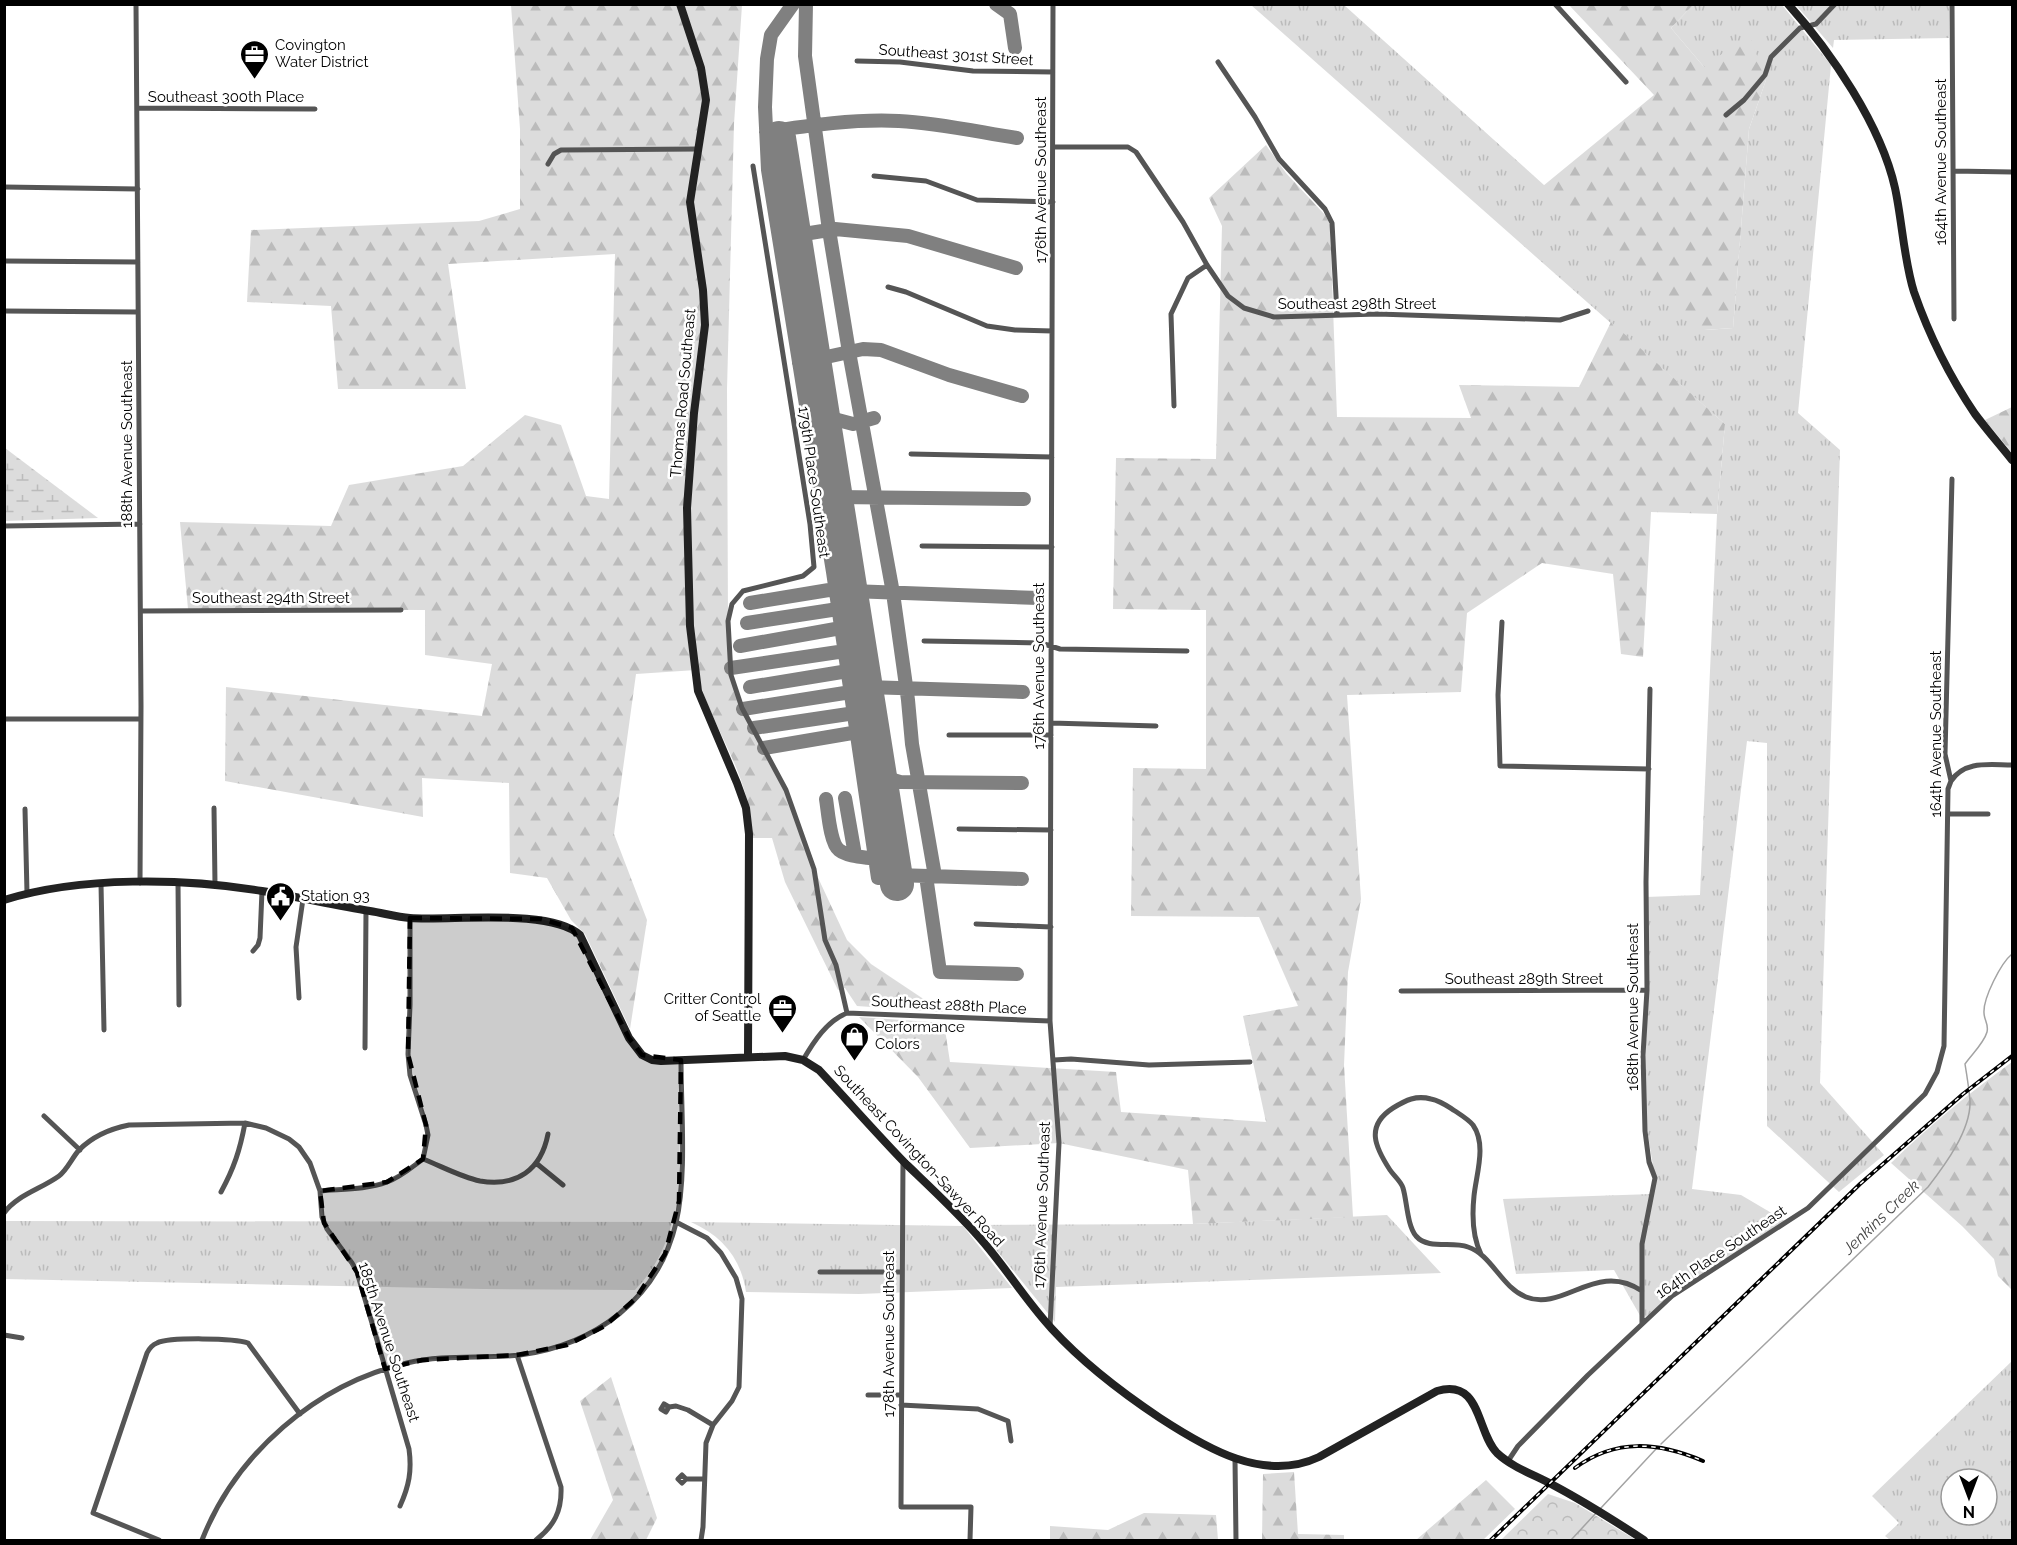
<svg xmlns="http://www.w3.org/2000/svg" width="2017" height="1545" font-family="Raleway,sans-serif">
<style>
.grass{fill:url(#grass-tufts);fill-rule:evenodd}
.forest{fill:url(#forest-firs)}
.wetland{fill:url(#wetland-marsh)}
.park{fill:url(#park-crowns)}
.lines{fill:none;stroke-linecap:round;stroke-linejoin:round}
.stream{stroke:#a3a3a3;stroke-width:1.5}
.taxiway{stroke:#808080;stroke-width:14}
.runway{stroke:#808080;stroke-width:34}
.street{stroke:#555;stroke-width:5}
.secondary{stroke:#222;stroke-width:8}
.rail-casing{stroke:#000;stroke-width:4}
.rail{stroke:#fff;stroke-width:1.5;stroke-dasharray:4.5;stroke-linecap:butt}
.marked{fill:#000;fill-opacity:0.2;stroke:#000;stroke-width:4.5;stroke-dasharray:12 8;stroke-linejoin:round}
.labels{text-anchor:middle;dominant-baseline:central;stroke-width:5;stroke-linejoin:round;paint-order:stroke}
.poi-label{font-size:15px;fill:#000;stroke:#fff;text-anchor:start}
.street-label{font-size:15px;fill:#000;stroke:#fff}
.water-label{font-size:16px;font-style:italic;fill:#444;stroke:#fff}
</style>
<defs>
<pattern id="grass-tufts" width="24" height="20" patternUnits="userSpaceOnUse" patternTransform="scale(1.5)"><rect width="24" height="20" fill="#dcdcdc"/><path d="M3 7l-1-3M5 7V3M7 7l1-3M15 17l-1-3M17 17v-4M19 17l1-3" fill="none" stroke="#bbb"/></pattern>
<pattern id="forest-firs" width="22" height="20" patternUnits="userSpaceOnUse" patternTransform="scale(1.5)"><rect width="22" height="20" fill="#dcdcdc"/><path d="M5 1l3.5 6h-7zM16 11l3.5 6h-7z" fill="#bbb"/></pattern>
<pattern id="wetland-marsh" width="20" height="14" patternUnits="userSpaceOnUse" patternTransform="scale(1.5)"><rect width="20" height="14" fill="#dcdcdc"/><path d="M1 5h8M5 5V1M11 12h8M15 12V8" fill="none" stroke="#bbb"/></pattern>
<pattern id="park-crowns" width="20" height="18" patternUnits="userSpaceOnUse" patternTransform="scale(1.5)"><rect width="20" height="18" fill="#dcdcdc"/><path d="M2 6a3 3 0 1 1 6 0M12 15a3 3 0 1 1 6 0" fill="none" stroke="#bbb"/></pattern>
</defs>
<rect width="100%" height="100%" fill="#fff"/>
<path class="grass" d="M1251 5H1344L1705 330 1733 328 1749 129 1766 80 1704 67 1671 28 1693 5H1782L1831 65 1798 413 1840 450 1820 1083 1884 1155 1839 1192 1767 1126V743L1747 741 1692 1189 1741 1195 1787 1222 1642 1319 1614 1270 1516 1274 1503 1199 1653 1194 1655 1178 1645 1117 1646 897 1700 895 1717 514 1725 424Z
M1796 5H1949V38L1834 40 1833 48Z
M1387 1215 1441 1273 1056 1287 1055 1322 976 1225 1193 1224Z
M5 1221 672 1222C665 1249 654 1270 635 1290L484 1289 5 1279Z
M691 1222 963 1226 1012 1288 859 1294 746 1292C741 1258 722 1236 691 1222Z
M2012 1361V1540H1890L1885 1536 1899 1523 1872 1496ZM1951 1479H1987V1515H1951Z"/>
<path class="forest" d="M511 5H742L734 124 727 389 728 621 731 675 743 709 786 789 814 869 847 940 871 964 943 1012 857 1006 845 988 838 990 785 882 772 838H752C752 775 711 729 696 670L636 674 614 834 647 920 630 1029 585 934 571 920 547 878 510 873 509 783 422 778 423 817 225 781 226 687 482 716 492 664 425 655V610L188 609 180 522 331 526 349 485 463 466 525 415 561 425 586 496 609 499 615 254 448 264 466 389H338L331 306 247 302 251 230 479 221 520 209V129Z
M1569 5H1693L1671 28 1704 67 1749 34 1766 80 1749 129 1733 328 1704 330 1543 186 1654 95Z
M1266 145 1286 173 1326 216 1330 225 1337 417 1471 418 1459 385 1579 387 1611 322 1725 424 1717 514 1651 512 1643 657 1621 654 1613 574 1542 563 1467 613 1461 692 1347 695 1361 899 1348 972 1344 1065 1353 1217 1193 1224 1188 1170 1059 1143 970 1148 918 1077 859 1017 944 1023 950 1062 1116 1072 1121 1112 1266 1122 1243 1016 1298 1006 1259 917 1131 916 1133 768 1206 769V610L1113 609 1116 458 1216 459 1222 226 1209 198Z
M2012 407V453L1985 420Z
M2012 1062V1290L1998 1276 1994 1259 1962 1226 1891 1163C1929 1126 1969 1093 2012 1062Z
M611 1377 657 1518 646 1540H590L613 1500 580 1401Z
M1294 1472 1298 1534 1344 1535V1540H1262L1263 1474Z
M1486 1480 1515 1509 1483 1540H1416Z
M1144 1513 1216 1515 1218 1540H1050V1526L1108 1530Z"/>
<path class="wetland" d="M5 448 98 518 5 521Z"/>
<path class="park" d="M1548 1494 1575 1503 1636 1540H1501Z"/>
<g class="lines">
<path class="stream" d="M1661 1444 1928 1187C1945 1165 1971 1130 1970 1101 1969 1088 1967 1076 1965 1064 1972 1054 1984 1043 1987 1032 1989 1024 1984 1020 1984 1013 1983 998 2001 963 2012 954
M1600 1509 1656 1449
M1571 1540 1597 1512"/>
<path class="taxiway" d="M806 4 805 56 829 230 849 352 893 593 908 700 912 744 935 876
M996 4 1010 14 1015 48
M766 132C811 125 854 119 899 121 939 123 978 132 1017 138
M783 167 768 170 833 572 878 878 896 875 1022 879
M768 170 765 107 767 59 771 35 793 4
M779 238 835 229 908 236 1016 268
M799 363 863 349 881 350 949 375 1022 396
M823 416 853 424 874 418
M836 497 1024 499
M833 572 844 548
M851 591 1038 598
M750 603 835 589
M747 623 838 609
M740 646 841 628
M731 668 845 651
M750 687 848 671
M866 687 1023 692
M743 709 851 692
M754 728 855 713
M860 747 875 745
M764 748 858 732
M880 776 900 782 1022 783
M845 798 855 855
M826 799C828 811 830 843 839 850 848 857 865 857 876 859
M926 876 940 972 1017 974"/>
<path class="runway" d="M779 138 897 884"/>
<path class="street" d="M136 4 141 706 140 883
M1555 4 1626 82
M1952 4 1954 319
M857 61 900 62 973 71 1053 72
M1218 62 1255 117 1279 159 1325 209 1332 223 1337 314
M137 108 315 109
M1726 115 1744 100 1765 75 1771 57 1800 28 1816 24 1835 4
M1053 147H1128L1136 152 1183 222 1207 265 1228 296 1244 308 1274 317 1378 314 1560 320 1588 311
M548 164 554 154 561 150 699 149
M753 166 810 524 814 567 803 576 743 591 732 604 728 621 731 675 742 708 786 790 814 869 825 940 836 965 847 1013
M1953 171 2012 172
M874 176 926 181 977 200 1053 202
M4 187 138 189
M4 261 138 262
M888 287 906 292 987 326 1015 330 1052 331
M4 311 138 312
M1174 406 1171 314 1188 278 1207 265
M911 454 1052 457
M4 526 140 524
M922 546 1052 547
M141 611 401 610
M1502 622 1498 695 1500 766 1649 769
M924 641 1041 643 1060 649 1187 651
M4 719H141
M1051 723 1156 726
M949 735H1051
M1951 781C1965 760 1990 765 2012 765
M214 808 215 885
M25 809 27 893
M1948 814H1988
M959 829 1051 830
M178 882 179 1005
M101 884 104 1030
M410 918V1005L408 1054 410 1075 426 1125 428 1135 423 1159
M976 924 1051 927
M253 951 258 945 260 938 262 891
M1401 991 1647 990
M299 998 296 947 303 899
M365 1048 366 910
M803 1060C814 1041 827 1021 847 1013L1050 1021
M1054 1060 1071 1059 1149 1065 1250 1062
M44 1116 80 1150
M903 1160 901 1507H971L970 1540
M536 1163 563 1185
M320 1191C341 1189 366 1190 387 1182 401 1177 412 1167 423 1159 441 1166 461 1177 480 1181 517 1187 541 1170 548 1134
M221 1192C234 1168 240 1150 245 1123
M4 1213C17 1195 41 1189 59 1176 67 1170 72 1158 79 1150 93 1136 109 1129 129 1125L245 1123 266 1128 289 1139 299 1147 310 1163 320 1191 322 1217 327 1229 352 1263 357 1272 409 1449C412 1471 409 1486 400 1506
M676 1222 707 1238 721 1253 736 1278 742 1299 739 1387 732 1401 713 1425 706 1443 703 1527 701 1540
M1481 1254C1473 1238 1472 1215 1474 1196 1476 1175 1487 1145 1473 1125 1468 1119 1461 1115 1455 1111 1447 1106 1441 1101 1431 1099 1416 1095 1406 1100 1393 1108 1365 1126 1375 1147 1390 1170 1394 1176 1401 1181 1403 1188 1407 1201 1407 1225 1416 1236 1428 1250 1452 1241 1468 1247 1492 1255 1501 1287 1526 1297 1564 1312 1596 1260 1642 1291
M820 1272H901
M1642 1323V1244L1655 1178 1649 1162 1645 1131 1643 1055 1647 990 1646 882 1650 689
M1050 1327 1059 1143 1050 1021 1053 4
M4 1335 22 1338
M517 1355 561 1487C562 1511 554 1526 536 1540
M868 1395H901
M901 1405 978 1409 1008 1421 1011 1441
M669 1407 666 1412 661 1409 664 1404 669 1407 676 1406 688 1410 713 1425
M1235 1459 1236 1540
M1508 1461 1518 1446 1588 1375 1672 1296 1808 1208 1925 1094 1937 1072 1944 1046 1948 789 1951 781 1945 754 1952 479
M686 1479 682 1483 678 1479 682 1475 686 1479H704
M159 1540 93 1513 147 1353C149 1349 152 1345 157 1343 169 1337 235 1338 248 1343L300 1414
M202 1540C236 1454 316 1384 407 1363 445 1354 482 1359 520 1355 595 1345 658 1299 676 1223 687 1176 681 1110 681 1060"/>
<path class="secondary" d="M680 4 701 68 706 100 690 202 703 290 705 325 694 413 687 508 690 626 698 691 737 783 746 808 749 834 748 1056
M1788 4C1831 52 1881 125 1895 188 1902 220 1904 261 1914 292 1929 335 1950 377 1975 414 1987 430 2000 445 2012 460
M4 900C81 876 184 878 262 891 298 897 334 905 370 911 383 913 397 917 410 918 452 921 550 908 580 935L629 1038 642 1055 652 1060 661 1061 785 1056 803 1060 819 1070C848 1101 876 1133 905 1163 930 1187 956 1211 979 1237 1005 1266 1025 1300 1052 1329 1084 1364 1121 1392 1160 1418 1206 1448 1264 1483 1319 1457L1437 1391C1482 1378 1476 1432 1497 1453 1513 1468 1535 1475 1553 1485 1585 1502 1615 1521 1644 1540"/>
<defs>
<path id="rail" d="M1575 1468C1616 1438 1658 1442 1703 1461
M1491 1540 1860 1184 1963 1094 2012 1056"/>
</defs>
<use href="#rail" class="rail-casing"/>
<use href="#rail" class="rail"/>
</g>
<path class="marked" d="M410 918 541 919 572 928 629 1038 642 1055 681 1060 679 1201 665 1254 636 1298 605 1326 567 1345 517 1355 422 1360 385 1369 357 1272 324 1223 320 1191 387 1182 423 1159 426 1125 408 1054Z"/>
<defs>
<symbol id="office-pin" viewBox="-11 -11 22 30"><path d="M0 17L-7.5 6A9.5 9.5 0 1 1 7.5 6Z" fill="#000" stroke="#fff"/><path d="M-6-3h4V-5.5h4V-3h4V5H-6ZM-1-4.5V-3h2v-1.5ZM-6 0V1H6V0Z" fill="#fff"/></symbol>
<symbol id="civic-pin" viewBox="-11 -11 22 30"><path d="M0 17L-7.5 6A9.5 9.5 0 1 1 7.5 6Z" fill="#000" stroke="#fff"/><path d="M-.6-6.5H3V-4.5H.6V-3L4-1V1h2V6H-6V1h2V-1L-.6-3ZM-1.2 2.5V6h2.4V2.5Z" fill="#fff"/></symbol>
<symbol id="shop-pin" viewBox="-11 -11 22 30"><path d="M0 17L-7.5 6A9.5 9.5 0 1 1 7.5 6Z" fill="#000" stroke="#fff"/><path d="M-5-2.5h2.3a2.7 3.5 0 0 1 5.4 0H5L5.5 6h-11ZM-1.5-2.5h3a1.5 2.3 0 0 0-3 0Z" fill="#fff"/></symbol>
</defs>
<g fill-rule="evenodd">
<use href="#office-pin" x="238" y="38" width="33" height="45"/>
<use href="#civic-pin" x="264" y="880" width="33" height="45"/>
<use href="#office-pin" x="766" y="992" width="33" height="45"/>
<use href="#shop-pin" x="838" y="1020" width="33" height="45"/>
</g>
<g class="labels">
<g class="poi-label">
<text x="275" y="45">Covington<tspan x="275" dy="17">Water District</tspan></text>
<text x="301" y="896">Station 93</text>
<text x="761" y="999" text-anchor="end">Critter Control<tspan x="761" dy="17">of Seattle</tspan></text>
<text x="875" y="1027">Performance<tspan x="875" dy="17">Colors</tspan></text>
</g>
<g class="street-label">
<text transform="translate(956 55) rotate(4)">Southeast 301st Street</text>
<text x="226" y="97">Southeast 300th Place</text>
<text transform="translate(1941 162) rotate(-90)">164th Avenue Southeast</text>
<text transform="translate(1041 180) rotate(-90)">176th Avenue Southeast</text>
<text x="1357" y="304">Southeast 298th Street</text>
<text transform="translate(683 393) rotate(-85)">Thomas Road Southeast</text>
<text transform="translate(127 444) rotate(-90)">188th Avenue Southeast</text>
<text transform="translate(814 482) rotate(82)">179th Place Southeast</text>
<text x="271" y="598">Southeast 294th Street</text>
<text transform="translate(1039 666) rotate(-90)">176th Avenue Southeast</text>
<text transform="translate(1936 734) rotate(-90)">164th Avenue Southeast</text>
<text x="1524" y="979">Southeast 289th Street</text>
<text transform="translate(949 1005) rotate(3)">Southeast 288th Place</text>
<text transform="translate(1633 1007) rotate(-90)">168th Avenue Southeast</text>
<text transform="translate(919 1156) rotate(47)">Southeast Covington-Sawyer Road</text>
<text transform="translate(1042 1205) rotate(-88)">176th Avenue Southeast</text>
<text transform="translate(1721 1252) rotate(-34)">164th Place Southeast</text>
<text transform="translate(889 1334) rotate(-90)">178th Avenue Southeast</text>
<text transform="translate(389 1342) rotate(72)">185th Avenue Southeast</text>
</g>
<g class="water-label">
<text transform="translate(1881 1217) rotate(-44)">Jenkins Creek</text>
</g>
</g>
<rect width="2017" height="1545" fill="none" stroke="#000000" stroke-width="12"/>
<g transform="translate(1969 1497) rotate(180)"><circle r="28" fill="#ffffff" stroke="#999999" stroke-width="1.5"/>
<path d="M0-4.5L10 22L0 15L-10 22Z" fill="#000000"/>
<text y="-9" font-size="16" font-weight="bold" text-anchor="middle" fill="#000000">N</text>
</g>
</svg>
